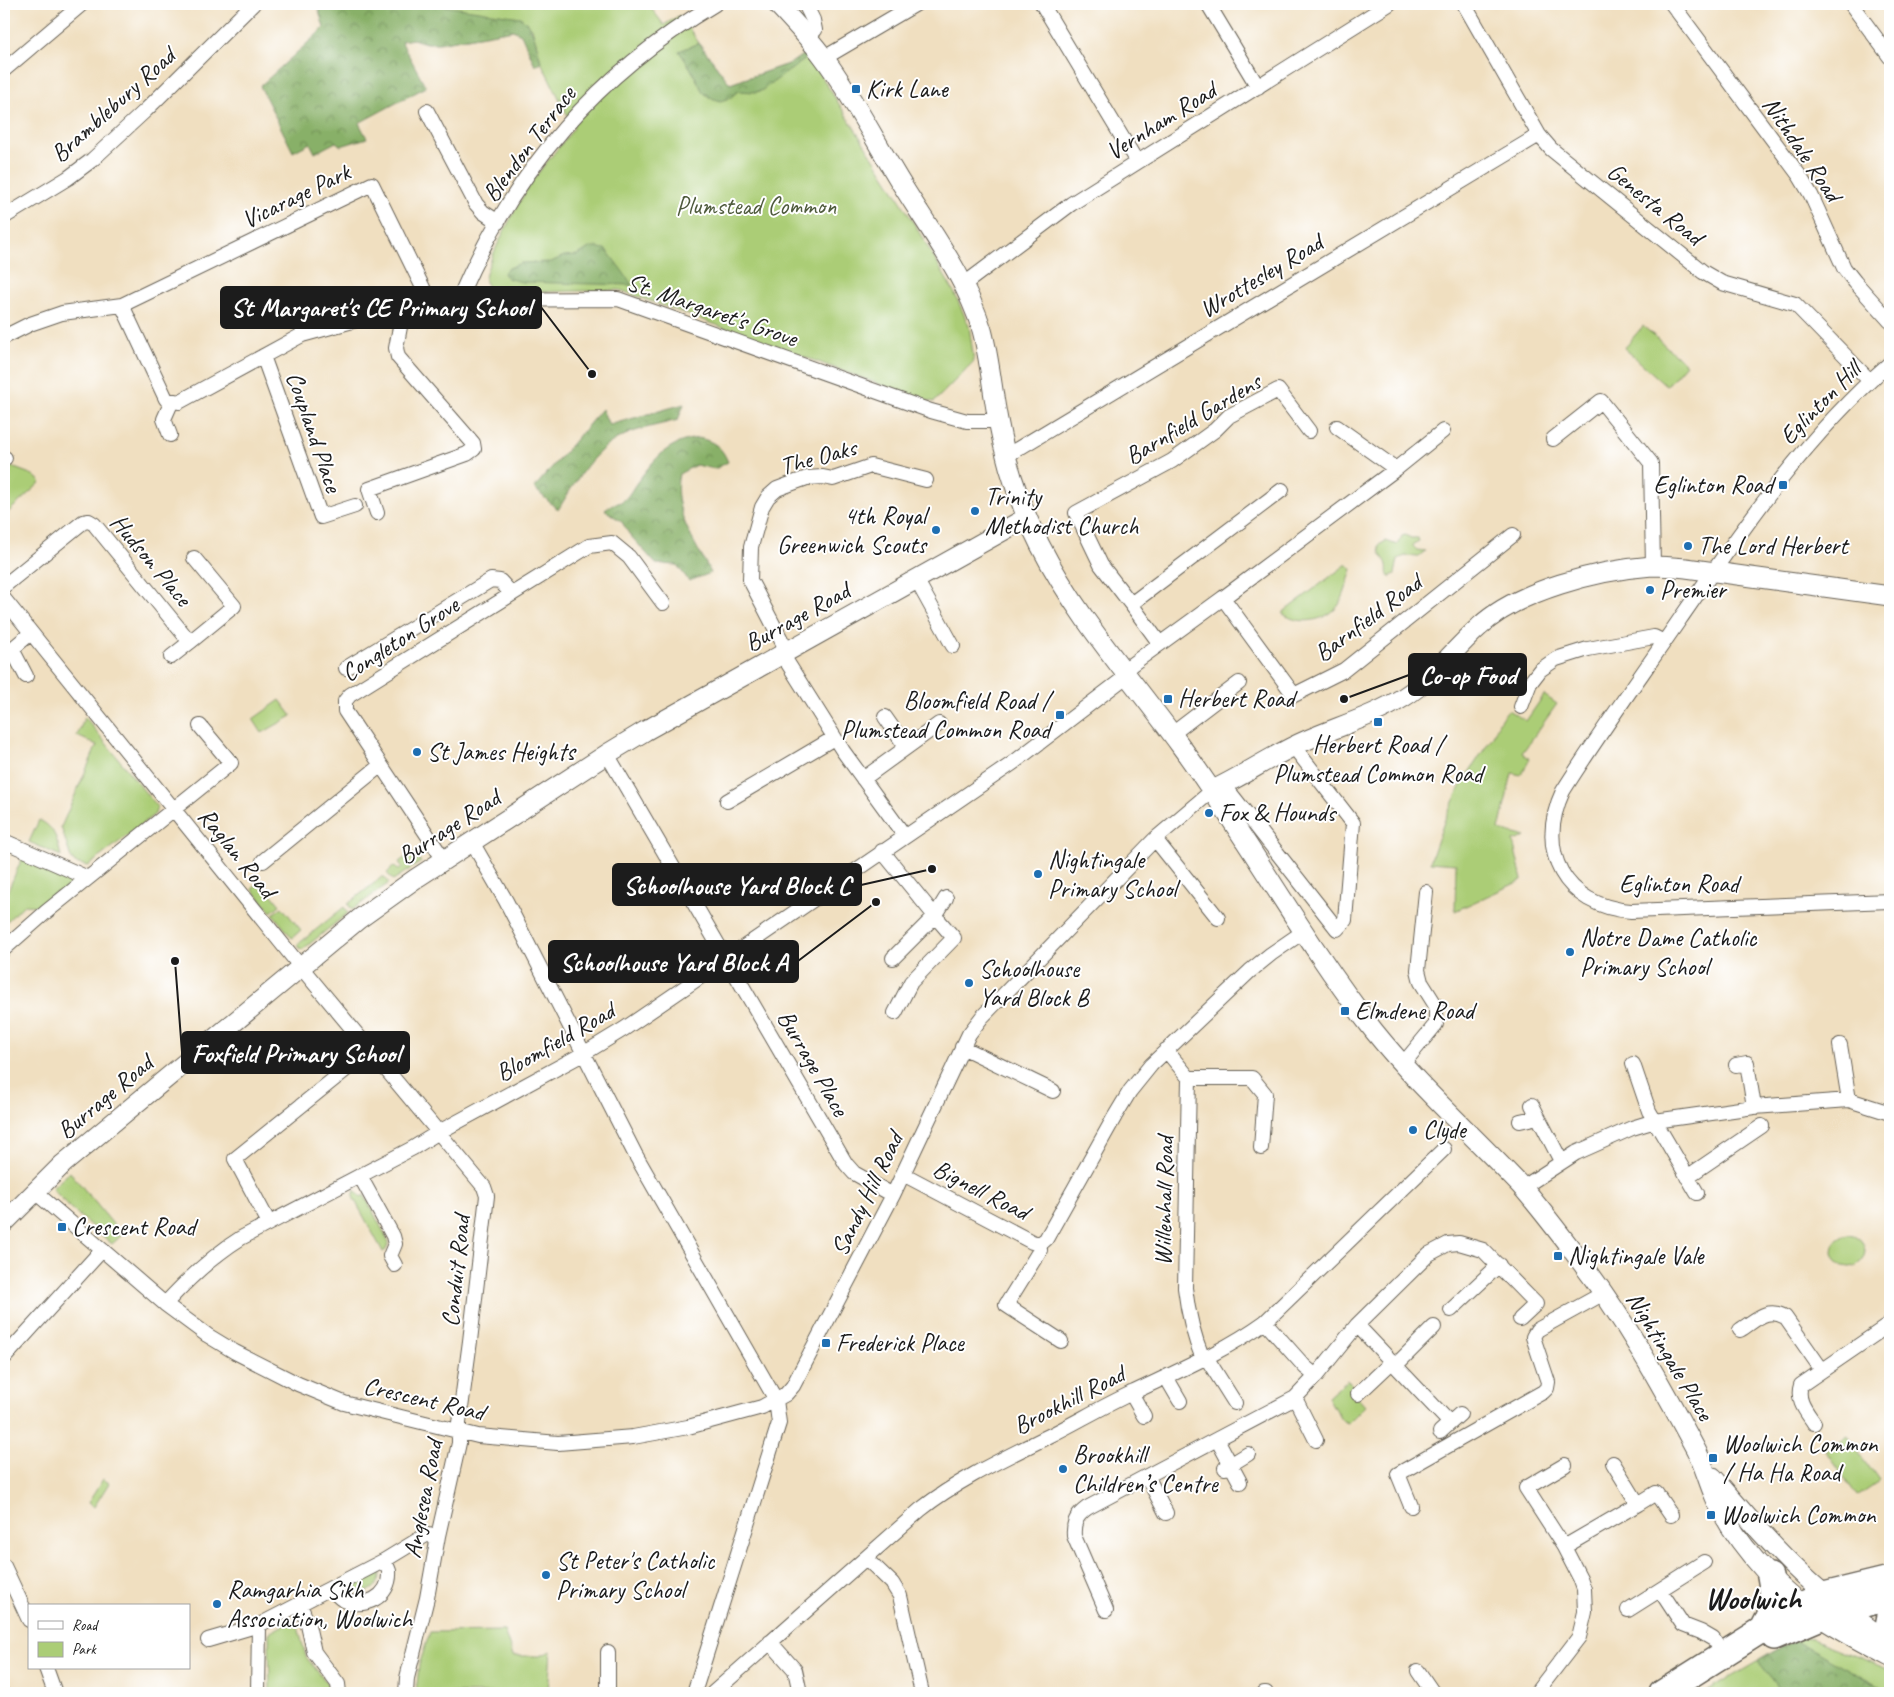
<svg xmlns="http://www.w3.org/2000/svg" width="1894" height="1697" font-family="Caveat,sans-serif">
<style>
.green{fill:#abcd76;stroke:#647449}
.forest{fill:url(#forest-crowns);stroke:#526642}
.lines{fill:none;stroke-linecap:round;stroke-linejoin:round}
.street-casing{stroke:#666055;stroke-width:16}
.secondary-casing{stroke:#666055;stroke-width:21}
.highway-casing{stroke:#666055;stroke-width:28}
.street{stroke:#fff;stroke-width:14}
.secondary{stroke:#fff;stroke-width:19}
.highway{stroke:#fff;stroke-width:25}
.rail{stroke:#1c1c1c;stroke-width:4;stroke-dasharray:8 4;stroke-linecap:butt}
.poi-dot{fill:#1f6fb2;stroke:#fff;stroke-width:2}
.labels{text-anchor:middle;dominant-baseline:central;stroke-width:4;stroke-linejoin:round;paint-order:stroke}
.poi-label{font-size:25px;fill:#1c1c1c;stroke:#fff;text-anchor:start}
.street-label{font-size:25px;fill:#1c1c1c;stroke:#fff}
.park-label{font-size:25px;fill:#4e5a3c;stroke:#fff}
.district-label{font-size:30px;font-weight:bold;fill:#1c1c1c;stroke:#fff}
.leader{fill:none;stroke:#1c1c1c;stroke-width:2}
.callout-dot{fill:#1c1c1c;stroke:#fff;stroke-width:2}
.callout{fill:#1c1c1c;stroke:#1c1c1c;stroke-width:2}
.callout-label{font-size:26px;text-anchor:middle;font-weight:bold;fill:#fff}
</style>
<defs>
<pattern id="forest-crowns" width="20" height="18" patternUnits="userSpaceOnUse" patternTransform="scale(1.25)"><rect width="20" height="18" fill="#88b067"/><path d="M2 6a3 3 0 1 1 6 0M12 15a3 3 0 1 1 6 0" fill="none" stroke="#6e8e54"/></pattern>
</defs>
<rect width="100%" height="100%" fill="#fff"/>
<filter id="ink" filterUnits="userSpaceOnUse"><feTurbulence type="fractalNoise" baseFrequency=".02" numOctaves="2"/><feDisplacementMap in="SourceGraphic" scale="10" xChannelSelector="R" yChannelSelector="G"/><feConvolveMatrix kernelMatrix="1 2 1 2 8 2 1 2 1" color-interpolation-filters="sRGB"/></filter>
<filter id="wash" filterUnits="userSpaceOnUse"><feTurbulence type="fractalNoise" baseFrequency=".0096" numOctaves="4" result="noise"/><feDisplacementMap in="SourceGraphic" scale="20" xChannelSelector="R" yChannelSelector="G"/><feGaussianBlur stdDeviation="1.12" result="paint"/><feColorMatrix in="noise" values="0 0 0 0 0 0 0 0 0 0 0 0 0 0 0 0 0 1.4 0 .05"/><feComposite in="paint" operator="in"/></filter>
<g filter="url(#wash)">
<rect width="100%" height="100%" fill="#f0dfc0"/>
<path class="green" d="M430 4H648L664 25 680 15 699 43 730 84 791 63 804 54 820 74 902 203 954 292 969 326 974 361 934 402 920 399 620 290 495 293C490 289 487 287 485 281 483 267 523 194 533 180 546 162 561 145 574 128L541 62 532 28Z
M1643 326 1686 364 1667 386 1624 348Z
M4 464 33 475 41 482 4 516Z
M1405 535 1411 538H1418L1419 541 1413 544V546L1417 550 1425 551 1418 557 1405 556 1398 559 1395 574 1389 577C1386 572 1388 570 1387 565 1385 556 1378 557 1379 545L1386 541 1397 545 1402 536Z
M1347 564 1352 569C1348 581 1345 596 1338 606 1325 622 1298 626 1282 613Z
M1544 695 1557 704 1522 753 1530 759 1521 775 1512 773 1499 830 1526 837 1513 841 1522 880 1455 911 1456 864 1430 862 1445 819 1462 783 1493 736 1500 720 1508 710 1526 721Z
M280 700 292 716 262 733 253 719Z
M85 717 157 807 155 814 88 866 75 863 71 858 61 827 97 745 77 736Z
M39 820C55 827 57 840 61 856L29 842Z
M413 852 421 862 393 880 387 873 394 866 398 870 402 867 399 862Z
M23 856 69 875 70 884 59 894 56 892 38 906 24 905 7 921 4 919V900Z
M383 876 389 883 352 910 348 904Z
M261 881 280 905 271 912 252 889Z
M282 907 301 930 292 938 273 914Z
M344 907 348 913 302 950 297 945Z
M70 1172 122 1235 112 1244 68 1206 52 1188Z
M355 1190 361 1197 364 1195 389 1242 386 1250 383 1252 353 1197Z
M1833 1251a16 16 0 1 1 32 0a16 16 0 1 1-32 0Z
M1347 1380 1354 1387 1355 1395 1365 1406 1348 1423 1341 1420 1328 1397Z
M1847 1436 1879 1481 1857 1496 1826 1451Z
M103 1479 109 1483 94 1507 88 1503Z
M381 1571C379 1592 364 1596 346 1590Z
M291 1621 297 1623 306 1657 330 1687V1691L328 1693 319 1689 270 1692 269 1633Z
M504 1631 513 1656H540L551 1651 548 1693H416L419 1665 430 1632Z
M1804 1638 1812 1639 1890 1670V1693H1705L1795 1640Z"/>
<path class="forest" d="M317 4H430L520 17C535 27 536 45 541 62L535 65 521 34 513 30 439 43H426L413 39 401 41 426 87 359 123 367 138 341 146 336 142 315 153 310 143 293 152 260 86 324 28Z
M699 43 730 84 791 63 804 54 807 58 761 91 756 92 738 91 730 98 720 101 709 97 703 92 691 69 679 51Z
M597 247C598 248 604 249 605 249 608 251 629 280 632 285L522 282 507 278 503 274 507 269 521 263 551 262 564 256 578 255 589 248Z
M684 404 678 420C660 425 640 428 623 436 593 449 574 484 558 510L534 488 602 409 609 425Z
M698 438C714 441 722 447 728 462L715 469 696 465 679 474C671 509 695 543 711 573L689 581 677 565 656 564 629 534 622 522 605 510C612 503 617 505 624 500 630 495 633 487 638 481 656 457 668 442 698 438Z
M1795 1640 1890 1692V1693H1782L1758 1662Z"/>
</g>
<g filter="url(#ink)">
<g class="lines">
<defs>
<path id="street" d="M805 4 813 20 815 30 808 38
M1042 4 1137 162
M1208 4 1258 87
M1464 4 1539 135 1551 149 1703 272 1722 283 1795 304 1870 381
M1672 4 1799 175 1811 195 1844 268 1855 282 1890 321
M1851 4 1890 57
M824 58 916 4
M4 70 82 4
M427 111 476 204 483 212 498 222
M4 217 68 178 92 160 146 110 253 4
M963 285 1071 204 1389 4
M461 294C516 168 597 74 715 4
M122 305 166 399 179 402 302 335 429 300 461 294 478 300 618 299 931 411 967 421H998
M4 337 30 324 62 313 122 305 372 184 429 300
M263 356 321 517 355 506
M1890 363C1806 436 1743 528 1680 619 1641 676 1600 732 1563 791 1535 851 1564 906 1631 911L1890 901
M1337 427 1396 469
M170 435 164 419 172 401
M1553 439 1601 401 1651 463 1653 566
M1006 456 1539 135
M4 458H5
M377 513 369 489 467 454 474 449 473 443 398 357 396 348 404 306
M916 579 953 646
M4 586 83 522 89 521 94 524 190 642 234 606 194 558
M1223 598 1396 469 1443 431
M4 599 300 966 484 1187 487 1196 470 1341 459 1423V1443L438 1536 427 1598 407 1678 406 1693
M1131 604 1101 565 1076 513 1172 461 1215 430 1229 416 1278 390 1309 431
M1160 644 1131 604 1282 490
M12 649 26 676
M12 649 31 633
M787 651 750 580 751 547 762 507 768 497 777 489 793 483 807 478 823 477 833 479 871 466 926 480
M782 654 843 751 904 835
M171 657 190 642
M346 668 491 580 500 581 512 594
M1124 670 1223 598 1294 695 1344 670 1513 535
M1521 707 1530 683 1540 670 1556 659 1588 649 1654 637 1664 642
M885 717 906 747
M1172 734 1239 683
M607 754 846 1164 854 1173 893 1195
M863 779 939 724
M1224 785 1337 929 1345 920 1353 823 1294 747
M727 801 834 738
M1155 839 1218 918
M4 841 88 878
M472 842 506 901 635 1154 776 1400 779 1423 694 1693
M882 851 935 916 946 898
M444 860 345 711V701L350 695 589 546 612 543 629 557 663 603
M263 861 381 765
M4 949 46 912 231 763 200 726
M893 958 935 916 954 938 911 982 895 1013
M1840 1045 1849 1100
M962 1047 1053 1091
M1166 1050 1189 1078 1185 1288C1188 1313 1193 1335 1203 1359
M1403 1064 1436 1024V1006L1421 982 1418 970 1426 892
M1633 1064 1649 1111 1697 1193
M1736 1065 1747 1063 1754 1107
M1189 1078H1252L1265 1094 1261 1148
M1532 1105 1561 1161
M1520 1121 1538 1117
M903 1174 1032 1242 1040 1244
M360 1176 393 1236 395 1244 390 1256 395 1265
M1687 1177 1762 1126
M1522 1188 1576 1153 1632 1128 1655 1121 1754 1107 1849 1100 1890 1113
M34 1191 165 1304 207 1335 235 1352 298 1384 344 1403 478 1436 558 1443 633 1437 688 1427 762 1407 786 1394 793 1386 893 1195 969 1034 982 1017 1155 839 1213 790
M269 1223 235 1159 370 1050
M165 1304C188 1279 212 1256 241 1238L413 1148 439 1132 583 1054 624 1029 1013 763 1128 675
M1451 1310 1499 1265
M1357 1325 1450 1423 1440 1432
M1740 1330C1755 1321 1767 1306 1785 1317L1822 1370
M1061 1341 1006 1305 1040 1250V1244L1046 1239 1115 1116 1130 1091 1151 1065 1250 971 1271 954 1303 932
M1206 1357 1235 1403
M4 1358 102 1250
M1396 1365 1434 1327
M1316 1376 1357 1325 1429 1254 1448 1244 1459 1243 1483 1250 1536 1304 1520 1319
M1166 1377 1180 1401
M1131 1393 1144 1416
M1358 1394 1393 1361
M1295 1398 1316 1440
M1450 1423 1460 1414
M1814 1423C1806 1411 1796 1400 1801 1385L1890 1324
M1217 1439 1240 1482
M1565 1465 1526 1488 1564 1547 1638 1504 1613 1463
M1225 1468 1248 1454
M1638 1504 1656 1493 1671 1515
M1411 1506 1398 1474 1543 1392 1547 1388 1548 1382 1533 1337 1537 1330 1604 1293
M1166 1513 1147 1476 1295 1398 1316 1376 1305 1367 1265 1322
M866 1558 892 1583 900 1596 922 1693
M4 1566 29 1620
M331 1588C335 1592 338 1597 342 1599 363 1611 391 1597 389 1571 388 1568 386 1564 385 1560
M1660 1590 1683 1625 1701 1632 1713 1639 1726 1660
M300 1604 308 1625 314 1652 338 1684 339 1693
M1106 1610 1074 1536C1073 1523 1076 1516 1087 1508L1147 1476
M1628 1610 1704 1562
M208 1640 259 1625 385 1560 426 1535 438 1536
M770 1642 795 1670 800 1693
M46 1668 55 1693
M1418 1671 1433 1693
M258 1693 259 1625
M608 1693V1652
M713 1693 920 1510C959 1479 1005 1458 1049 1436 1077 1422 1105 1405 1134 1392 1178 1371 1225 1351 1265 1322L1444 1149
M1264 1693H1266
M1536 1693 1579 1637 1585 1612 1584 1589 1580 1578 1564 1547"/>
<path id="secondary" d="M777 4C793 21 810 39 824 58 854 98 877 145 904 188 932 233 966 278 982 330 990 360 992 390 998 420 1006 464 1020 506 1040 545 1077 618 1132 679 1180 745 1248 838 1303 940 1374 1031 1419 1087 1472 1134 1521 1186 1541 1209 1560 1234 1578 1258 1624 1318 1660 1382 1695 1448 1704 1464 1707 1479 1714 1495 1725 1523 1745 1549 1765 1571 1799 1609 1846 1634 1890 1657
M1213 790C1245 775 1274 754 1307 740 1339 726 1374 716 1404 697 1433 679 1453 650 1479 627 1518 590 1599 570 1652 566 1663 566 1675 567 1686 568L1890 596
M4 1223 63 1164 359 919 415 879 607 754 645 731 1026 518
M1713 1477C1743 1512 1772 1547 1806 1578 1832 1603 1862 1622 1890 1644"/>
<path id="highway" d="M1890 1616 1888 1626 1890 1642
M1764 1627C1775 1608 1774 1597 1770 1576
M1774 1637 1821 1617 1890 1597
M1662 1693 1803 1604 1824 1595 1890 1579"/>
</defs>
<use href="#street" class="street-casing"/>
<use href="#secondary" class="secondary-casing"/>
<use href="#highway" class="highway-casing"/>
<use href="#street" class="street"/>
<use href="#secondary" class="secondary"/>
<use href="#highway" class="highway"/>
<path class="rail" d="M4 1683 8 1693"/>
</g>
</g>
<g class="poi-dot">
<rect x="851" y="84" width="10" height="10" rx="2.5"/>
<rect x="1778" y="480" width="10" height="10" rx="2.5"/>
<circle cx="975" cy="511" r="5"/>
<circle cx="936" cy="530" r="5"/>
<circle cx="1688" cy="546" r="5"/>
<circle cx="1650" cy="590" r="5"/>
<rect x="1163" y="694" width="10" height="10" rx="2.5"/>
<rect x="1055" y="710" width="10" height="10" rx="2.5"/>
<rect x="1373" y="717" width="10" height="10" rx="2.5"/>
<circle cx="417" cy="752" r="5"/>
<circle cx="1209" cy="813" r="5"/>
<circle cx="1038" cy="874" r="5"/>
<circle cx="1570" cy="952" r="5"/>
<circle cx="969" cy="983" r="5"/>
<rect x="1340" y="1006" width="10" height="10" rx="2.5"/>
<circle cx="1413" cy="1130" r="5"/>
<rect x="57" y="1222" width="10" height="10" rx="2.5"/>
<rect x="1553" y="1251" width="10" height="10" rx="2.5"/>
<rect x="821" y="1338" width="10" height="10" rx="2.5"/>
<rect x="1708" y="1453" width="10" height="10" rx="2.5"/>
<circle cx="1063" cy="1469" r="5"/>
<rect x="1706" y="1510" width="10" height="10" rx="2.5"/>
<circle cx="546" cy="1575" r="5"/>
<circle cx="217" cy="1604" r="5"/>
</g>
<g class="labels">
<g class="poi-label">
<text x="866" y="89">Kirk Lane</text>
<text x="1773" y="485" text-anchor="end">Eglinton Road</text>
<text x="985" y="497">Trinity<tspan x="985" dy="29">Methodist Church</tspan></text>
<text x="926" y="516" text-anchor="end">4th Royal<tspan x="926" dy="29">Greenwich Scouts</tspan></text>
<text x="1698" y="546">The Lord Herbert</text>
<text x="1660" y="590">Premier</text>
<text x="1178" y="699">Herbert Road</text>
<text x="1050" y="701" text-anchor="end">Bloomfield Road /<tspan x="1050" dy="29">Plumstead Common Road</tspan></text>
<text x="1378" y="745" text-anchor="middle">Herbert Road /<tspan x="1378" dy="29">Plumstead Common Road</tspan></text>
<text x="427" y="752">St James Heights</text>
<text x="1219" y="813">Fox &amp; Hounds</text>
<text x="1048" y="860">Nightingale<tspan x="1048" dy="29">Primary School</tspan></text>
<text x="1580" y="938">Notre Dame Catholic<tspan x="1580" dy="29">Primary School</tspan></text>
<text x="979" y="969">Schoolhouse<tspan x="979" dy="29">Yard Block B</tspan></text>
<text x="1355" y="1011">Elmdene Road</text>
<text x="1423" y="1130">Clyde</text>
<text x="72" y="1227">Crescent Road</text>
<text x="1568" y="1256">Nightingale Vale</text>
<text x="836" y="1343">Frederick Place</text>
<text x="1723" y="1444">Woolwich Common<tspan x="1723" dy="29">/ Ha Ha Road</tspan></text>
<text x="1073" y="1455">Brookhill<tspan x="1073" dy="29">Children’s Centre</tspan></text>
<text x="1721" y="1515">Woolwich Common</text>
<text x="556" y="1561">St Peter's Catholic<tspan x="556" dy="29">Primary School</tspan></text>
<text x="227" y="1590">Ramgarhia Sikh<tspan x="227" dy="29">Association, Woolwich</tspan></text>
</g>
<g class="street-label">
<text transform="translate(113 105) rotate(-42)">Bramblebury Road</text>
<text transform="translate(1161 121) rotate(-32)">Vernham Road</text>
<text transform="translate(529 144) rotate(-53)">Blendon Terrace</text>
<text transform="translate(1802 149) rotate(56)">Nithdale Road</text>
<text transform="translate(296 196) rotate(-26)">Vicarage Park</text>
<text transform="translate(1655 204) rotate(39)">Genesta Road</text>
<text transform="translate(1261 276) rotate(-31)">Wrottesley Road</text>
<text transform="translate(712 310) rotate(19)">St. Margaret's Grove</text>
<text transform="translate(1820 403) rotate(-46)">Eglinton Hill</text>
<text transform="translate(1193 419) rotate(-31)">Barnfield Gardens</text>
<text transform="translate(314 432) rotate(71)">Coupland Place</text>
<text transform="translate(818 457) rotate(-15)">The Oaks</text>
<text transform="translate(151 560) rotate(50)">Hudson Place</text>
<text transform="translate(797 617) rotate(-29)">Burrage Road</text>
<text transform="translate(1368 618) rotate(-37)">Barnfield Road</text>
<text transform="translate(400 639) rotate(-33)">Congleton Grove</text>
<text transform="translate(449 827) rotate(-33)">Burrage Road</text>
<text transform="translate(237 853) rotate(51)">Raglan Road</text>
<text x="1679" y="884">Eglinton Road</text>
<text transform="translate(555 1042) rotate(-30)">Bloomfield Road</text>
<text transform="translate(813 1063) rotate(60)">Burrage Place</text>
<text transform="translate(105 1097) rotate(-40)">Burrage Road</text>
<text transform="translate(981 1190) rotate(27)">Bignell Road</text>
<text transform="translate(867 1194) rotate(-64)">Sandy Hill Road</text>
<text transform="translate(1164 1201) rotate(-89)">Willenhall Road</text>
<text transform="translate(456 1271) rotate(-84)">Conduit Road</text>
<text transform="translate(1670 1356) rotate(59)">Nightingale Place</text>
<text transform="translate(424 1399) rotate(13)">Crescent Road</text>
<text transform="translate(1069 1400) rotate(-27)">Brookhill Road</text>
<text transform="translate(423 1499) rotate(-79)">Anglesea Road</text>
</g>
<g class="park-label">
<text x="756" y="206">Plumstead Common</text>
</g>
<g class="district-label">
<text x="1753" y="1599">Woolwich</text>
</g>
</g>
<path class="leader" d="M592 374L541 307M1344 699L1409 675M932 869L861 885M876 902L798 961M175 961L182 1052"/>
<g class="callout-dot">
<circle cx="592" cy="374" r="5"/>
<circle cx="1344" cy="699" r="5"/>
<circle cx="932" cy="869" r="5"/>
<circle cx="876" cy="902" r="5"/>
<circle cx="175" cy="961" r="5"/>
</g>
<g class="callout">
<rect x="221" y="287" width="320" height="41" rx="5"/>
<rect x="1409" y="654" width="117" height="41" rx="5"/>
<rect x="613" y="864" width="248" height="41" rx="5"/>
<rect x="549" y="941" width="249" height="41" rx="5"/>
<rect x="182" y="1032" width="227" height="41" rx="5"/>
</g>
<g class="callout-label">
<text x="381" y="316">St Margaret's CE Primary School</text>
<text x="1468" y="684">Co-op Food</text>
<text x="737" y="894">Schoolhouse Yard Block C</text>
<text x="674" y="971">Schoolhouse Yard Block A</text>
<text x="296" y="1062">Foxfield Primary School</text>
</g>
<rect width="1894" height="1697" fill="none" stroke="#fff" stroke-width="20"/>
<rect x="28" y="1604" width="162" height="65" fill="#ffffff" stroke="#a4a4a4"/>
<rect x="38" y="1621" width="25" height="8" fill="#ffffff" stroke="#a4a4a4"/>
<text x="72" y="1630" font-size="15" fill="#1c1c1c">Road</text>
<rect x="38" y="1642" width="25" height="15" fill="#abcd76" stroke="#a4a4a4"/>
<text x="72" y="1654" font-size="15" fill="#1c1c1c">Park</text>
</svg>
